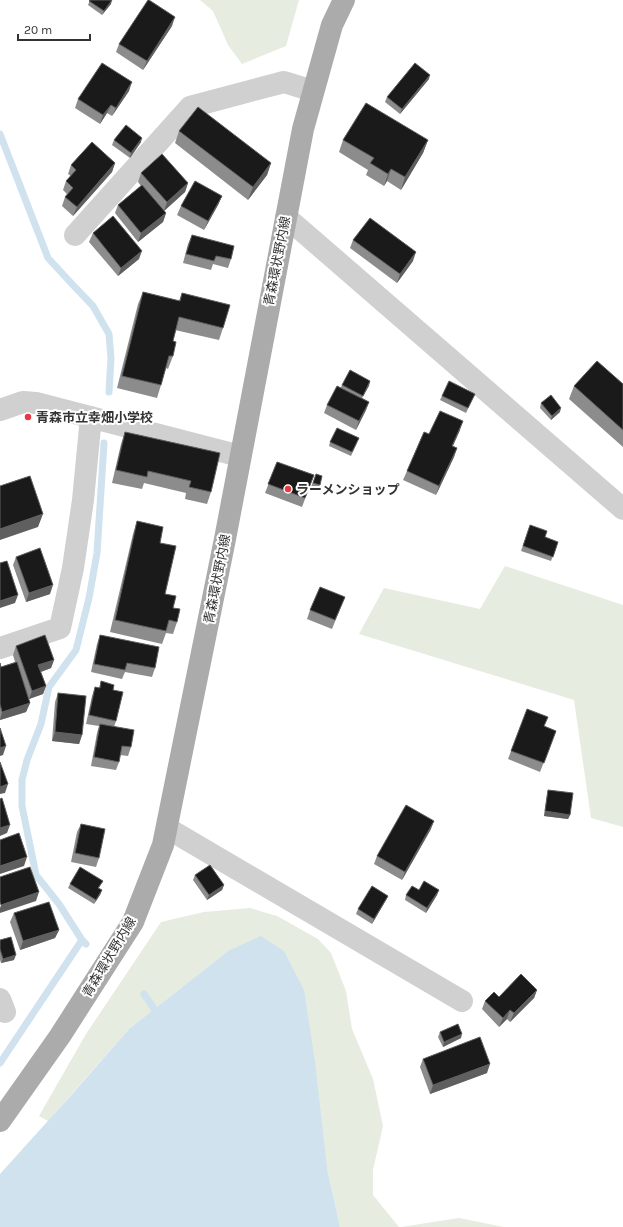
<svg xmlns="http://www.w3.org/2000/svg" width="623" height="1227" font-family="Karla,'Noto Sans JP',sans-serif">
<style>
.green{fill:#e6ecdf}
.water{fill:#cfe2ee}
.lines{fill:none;stroke-linecap:round;stroke-linejoin:round}
.stream{stroke:#cfe2ee;stroke-width:7}
.minor{stroke:#d0d0d0;stroke-width:22}
.major{stroke:#ababab;stroke-width:22}
.wall{fill:#8c8c8c}
.shaded-wall{fill:#5f5f5f}
.building{fill:#1a1a1a;stroke:#5f5f5f}
.poi-dot{fill:#e63946;stroke:#fff;stroke-width:1.5}
.labels{text-anchor:middle;dominant-baseline:central;stroke-width:4;stroke-linejoin:round;paint-order:stroke}
.street-label{font-size:13px;fill:#333;stroke:#fff}
.poi-label{font-size:13px;font-weight:bold;fill:#333;stroke:#fff;text-anchor:start}
</style>
<rect width="100%" height="100%" fill="#fff"/>
<path class="green" d="M200 0H299L286 46 242 64 228 45 213 11Z
M505 566 623 605V827L591 818 574 700 359 634 384 588 480 609Z
M250 908 277 916 318 939 331 953 346 991 352 1029 373 1079 383 1126 373 1170V1195L399 1227H340L327 1168 228 951 129 1029 48 1121 39 1116 86 1034 161 922 204 912Z
M459 1218 504 1227H401Z"/>
<path class="water" d="M261 936 284 951 304 990 315 1062 327 1168 340 1227H0V1174L74 1092 129 1029 228 951Z"/>
<g class="lines">
<path class="stream" d="M0 134 48 258 72 284 93 306 109 334 111 358 109 392
M86 944 82 940 59 904 36 875 22 806V780L27 760 41 724 49 687 76 650 89 598 97 553 104 443
M144 994 159 1016
M0 1063 82 940"/>
<path class="minor" d="M286 217 623 509
M75 235 190 107 284 82 313 91
M0 410 23 402 36 403 240 456
M0 648 60 628 73 568 83 500 91 417
M167 828 462 1001
M0 999 5 1012"/>
<path class="major" d="M0 1121 60 1036 133 922 163 845 225 539 303 129 332 25 344 0"/>
</g>
<path class="wall" d="M90 0 111 4 102 15 88 5Z
M172 26 143 70 116 52 119 44Z
M429 79 400 114 385 102 387 97Z
M129 91 112 116 107 113 100 124 75 108 78 99Z
M179 131 271 163 267 175 248 200 175 143Z
M114 140 141 142 130 158 112 145Z
M343 140H428L423 153 401 190 387 181 384 186 366 175 368 170 339 152Z
M115 163 112 172 73 216 62 206 65 197 67 194 63 190 66 181 71 176 68 174 71 165Z
M141 173 188 183 185 192 164 211 166 213 163 222 138 242 115 213 118 205 141 186 138 182Z
M222 196 218 205 204 230 177 215 181 206Z
M93 233 139 259 118 276 89 242Z
M192 235 231 259 228 268 213 264 211 270 183 263 188 244Z
M353 240 413 261 397 283 350 248Z
M143 292 179 301 182 293 223 328 219 340 175 330 173 341V356L168 369 166 368 161 385 157 398 117 388 138 304Z
M370 381 362 398 369 402 366 410 356 430 324 413 327 405 341 387 342 385Z
M623 384V447L569 399 574 386Z
M475 394 466 413 440 400 442 396Z
M541 403 560 412 551 420 540 408Z
M460 430 453 446 457 448 454 457 436 495 403 480 407 471 429 434Z
M125 432 211 492 207 504 185 499 186 493 144 483 142 489 112 483 121 444Z
M330 442 357 443 351 456 329 446Z
M277 462 314 475 302 507 265 493Z
M316 474 322 476 318 490 311 487Z
M137 521 160 543 165 594 173 608 177 622 173 634 166 633 162 644 110 632 133 534Z
M530 525 545 537 558 542 551 561 521 551Z
M16 557 50 594 26 602 13 565Z
M345 597 332 629 307 619 310 610Z
M100 635 155 668 152 677 125 672 122 679 91 672 97 644Z
M16 646 54 660 51 668 41 672 46 686 43 694 29 699 24 686 30 703 26 712 0 720V663L1 667 15 662 13 655Z
M101 681 113 690 116 721 114 727 131 747 128 756 120 755 119 762 116 770 91 766 97 733 99 726 86 724 92 696 95 687 99 688Z
M58 693 82 735 79 744 52 741 55 702Z
M527 709 544 727 556 731 540 772 508 759Z
M548 790 570 815 568 819 544 816 547 795Z
M81 824 99 858 96 867 71 862 77 832Z
M431 829 402 880 374 864 377 856Z
M195 875 224 885 222 890 207 900 193 880Z
M103 881 99 888 102 890 100 895 94 904 68 888 70 884Z
M419 890H439L437 895 426 913 405 900 406 895Z
M388 896 386 900 372 924 356 914 358 909Z
M14 913 59 930 55 938 20 950 10 922Z
M0 940 14 960 1 963 0 960Z
M537 990 534 998 510 1022 507 1019 499 1027 482 1009 485 1001 499 997Z
M440 1032 461 1038 443 1047 438 1037Z
M423 1059 487 1073 430 1094 420 1067Z"/>
<path class="shaded-wall" d="M112 0 111 4 102 15 104 11Z
M175 17 172 26 143 70 147 61Z
M430 75 429 79 400 114 402 109Z
M132 82 129 91 112 116 116 108Z
M111 105 107 113 100 124 103 115Z
M142 138 141 142 130 158 131 153Z
M428 140 423 153 401 190 405 177Z
M115 163 112 172 73 216 77 207Z
M271 163 267 175 248 200 253 187Z
M391 169 387 181 384 186 388 174Z
M188 183 185 192 164 211 167 202Z
M222 196 218 205 204 230 208 221Z
M166 213 163 222 138 242 141 233Z
M142 251 139 259 118 276 121 268Z
M416 252 413 261 397 283 400 274Z
M370 381 369 386 361 400 363 396Z
M369 402 366 410 356 430 359 421Z
M561 408 560 412 551 420 552 416Z
M463 421 460 430 449 454 452 446Z
M457 448 454 457 436 495 439 486Z
M43 514 38 527 0 540V529Z
M53 585 50 594 26 602 29 593Z
M18 595 15 603 0 608V601Z
M54 660 51 668 35 674 38 665Z
M46 686 43 694 29 699 32 691Z
M30 703 26 712 0 720 2 712Z
M55 732 82 735 79 744 52 741Z
M6 746 3 755 0 756V748Z
M8 784 5 793 0 794V787Z
M545 811 570 815 568 819 544 816Z
M434 821 431 829 402 880 405 872Z
M10 825 7 833 0 836V828Z
M27 857 24 866 0 874V866Z
M224 885 222 890 207 900 209 895Z
M102 890 100 895 94 904 96 900Z
M439 890 437 895 426 913 427 908Z
M39 892 36 901 0 913V908L1 905Z
M388 896 386 900 372 924 374 919Z
M59 930 55 938 20 950 23 941Z
M16 955 14 960 1 963 3 959Z
M537 990 534 998 510 1022 514 1013Z
M510 1010 507 1019 499 1027 503 1018Z
M462 1034 461 1038 443 1047 444 1042Z
M490 1064 487 1073 430 1094 433 1085Z"/>
<path class="building" d="M90 0H112L104 11 89 1Z
M148 0H149L175 17 147 61 119 44Z
M102 63 132 82 116 108 111 105 103 115 78 99Z
M415 63 430 75 402 109 387 97Z
M366 103 428 140 405 177 391 169 388 174 370 163 374 158 343 140Z
M198 107 271 163 253 187 179 131Z
M126 125 142 138 131 153 114 140Z
M92 142 115 163 77 207 65 197 73 188 66 181 76 170 71 165Z
M162 154 188 183 167 202 141 173Z
M195 181 222 196 208 221 181 206Z
M142 185 166 213 141 233 118 205Z
M113 216 142 251 121 268 93 233Z
M370 218 416 252 400 274 353 240Z
M192 235 234 246 231 259 216 256 214 261 186 254Z
M143 292 180 301 182 293 230 305 223 328 179 317 173 341 176 342 173 356H169L161 385 122 376Z
M597 361 623 384V430L574 386Z
M350 370 370 381 363 396 342 385Z
M449 381 475 394 468 408 442 396Z
M337 386 369 402 359 421 327 405Z
M551 395 561 408 552 416 541 403Z
M440 411 463 421 452 446 457 448 439 486 407 471 424 432 429 434Z
M337 428 359 438 352 452 330 442Z
M125 432 220 453 211 492 189 487 191 481 148 471 147 477 116 470Z
M277 462 314 475 305 498 268 484Z
M316 474 322 476 320 485 313 483Z
M30 476 43 514 0 529V486Z
M137 521 163 527 160 543 176 546 165 594 176 596 173 608 180 609 177 622 169 620 166 631 115 620Z
M530 525 547 531 545 537 558 542 553 557 523 546Z
M40 548 53 585 29 593 16 557Z
M7 561 18 595 0 601V563Z
M320 587 345 597 335 620 310 610Z
M45 635 54 660 38 665 46 686 32 691 16 646Z
M100 635 159 647 155 668 127 663 125 670 94 664Z
M17 662 30 703 2 712 0 704V663L1 667Z
M101 681 114 685 113 690 123 692 116 721 89 715 95 687 100 688Z
M58 693 86 696 82 735 55 732Z
M527 709 548 717 544 726 556 731 544 763 511 751Z
M100 724 134 730 131 747 122 746 119 762 94 757Z
M0 728 6 746 0 748Z
M0 762 8 784 0 787Z
M548 790 573 793 570 815 545 811Z
M2 798 10 825 0 828V799Z
M406 805 434 821 405 872 377 856Z
M81 824 105 829 99 858 75 853Z
M19 833 27 857 0 866V840Z
M210 865 224 885 209 895 195 875Z
M30 867 39 892 1 905 0 902V877Z
M80 867 103 881 98 888 102 890 96 900 70 884Z
M424 881 439 890 427 908 406 895 412 886 419 890Z
M372 886 388 896 374 919 358 909Z
M49 902 59 930 23 941 14 913Z
M11 937 16 955 3 959 0 949V940Z
M521 974 537 990 514 1013 510 1010 503 1018 485 1001 494 992 499 997Z
M458 1024 462 1034 444 1042 440 1032Z
M480 1037 490 1064 433 1085 423 1059Z"/>
<g class="poi-dot">
<circle cx="28" cy="417" r="4"/>
<circle cx="288" cy="489" r="4"/>
</g>
<g class="labels">
<g class="street-label">
<text transform="translate(277 261) rotate(-79)">青森環状野内線</text>
<text transform="translate(217 579) rotate(-79)">青森環状野内線</text>
<text transform="translate(109 957) rotate(-59)">青森環状野内線</text>
</g>
<g class="poi-label">
<text x="36" y="417">青森市立幸畑小学校</text>
<text x="296" y="489">ラーメンショップ</text>
</g>
</g>
<path d="M18 34v6h72v-6" fill="none" stroke="#333333" stroke-width="2"/>
<text x="24" y="34" font-size="12" fill="#333333" stroke="#ffffff" stroke-width="3" paint-order="stroke">20 m</text>
</svg>
